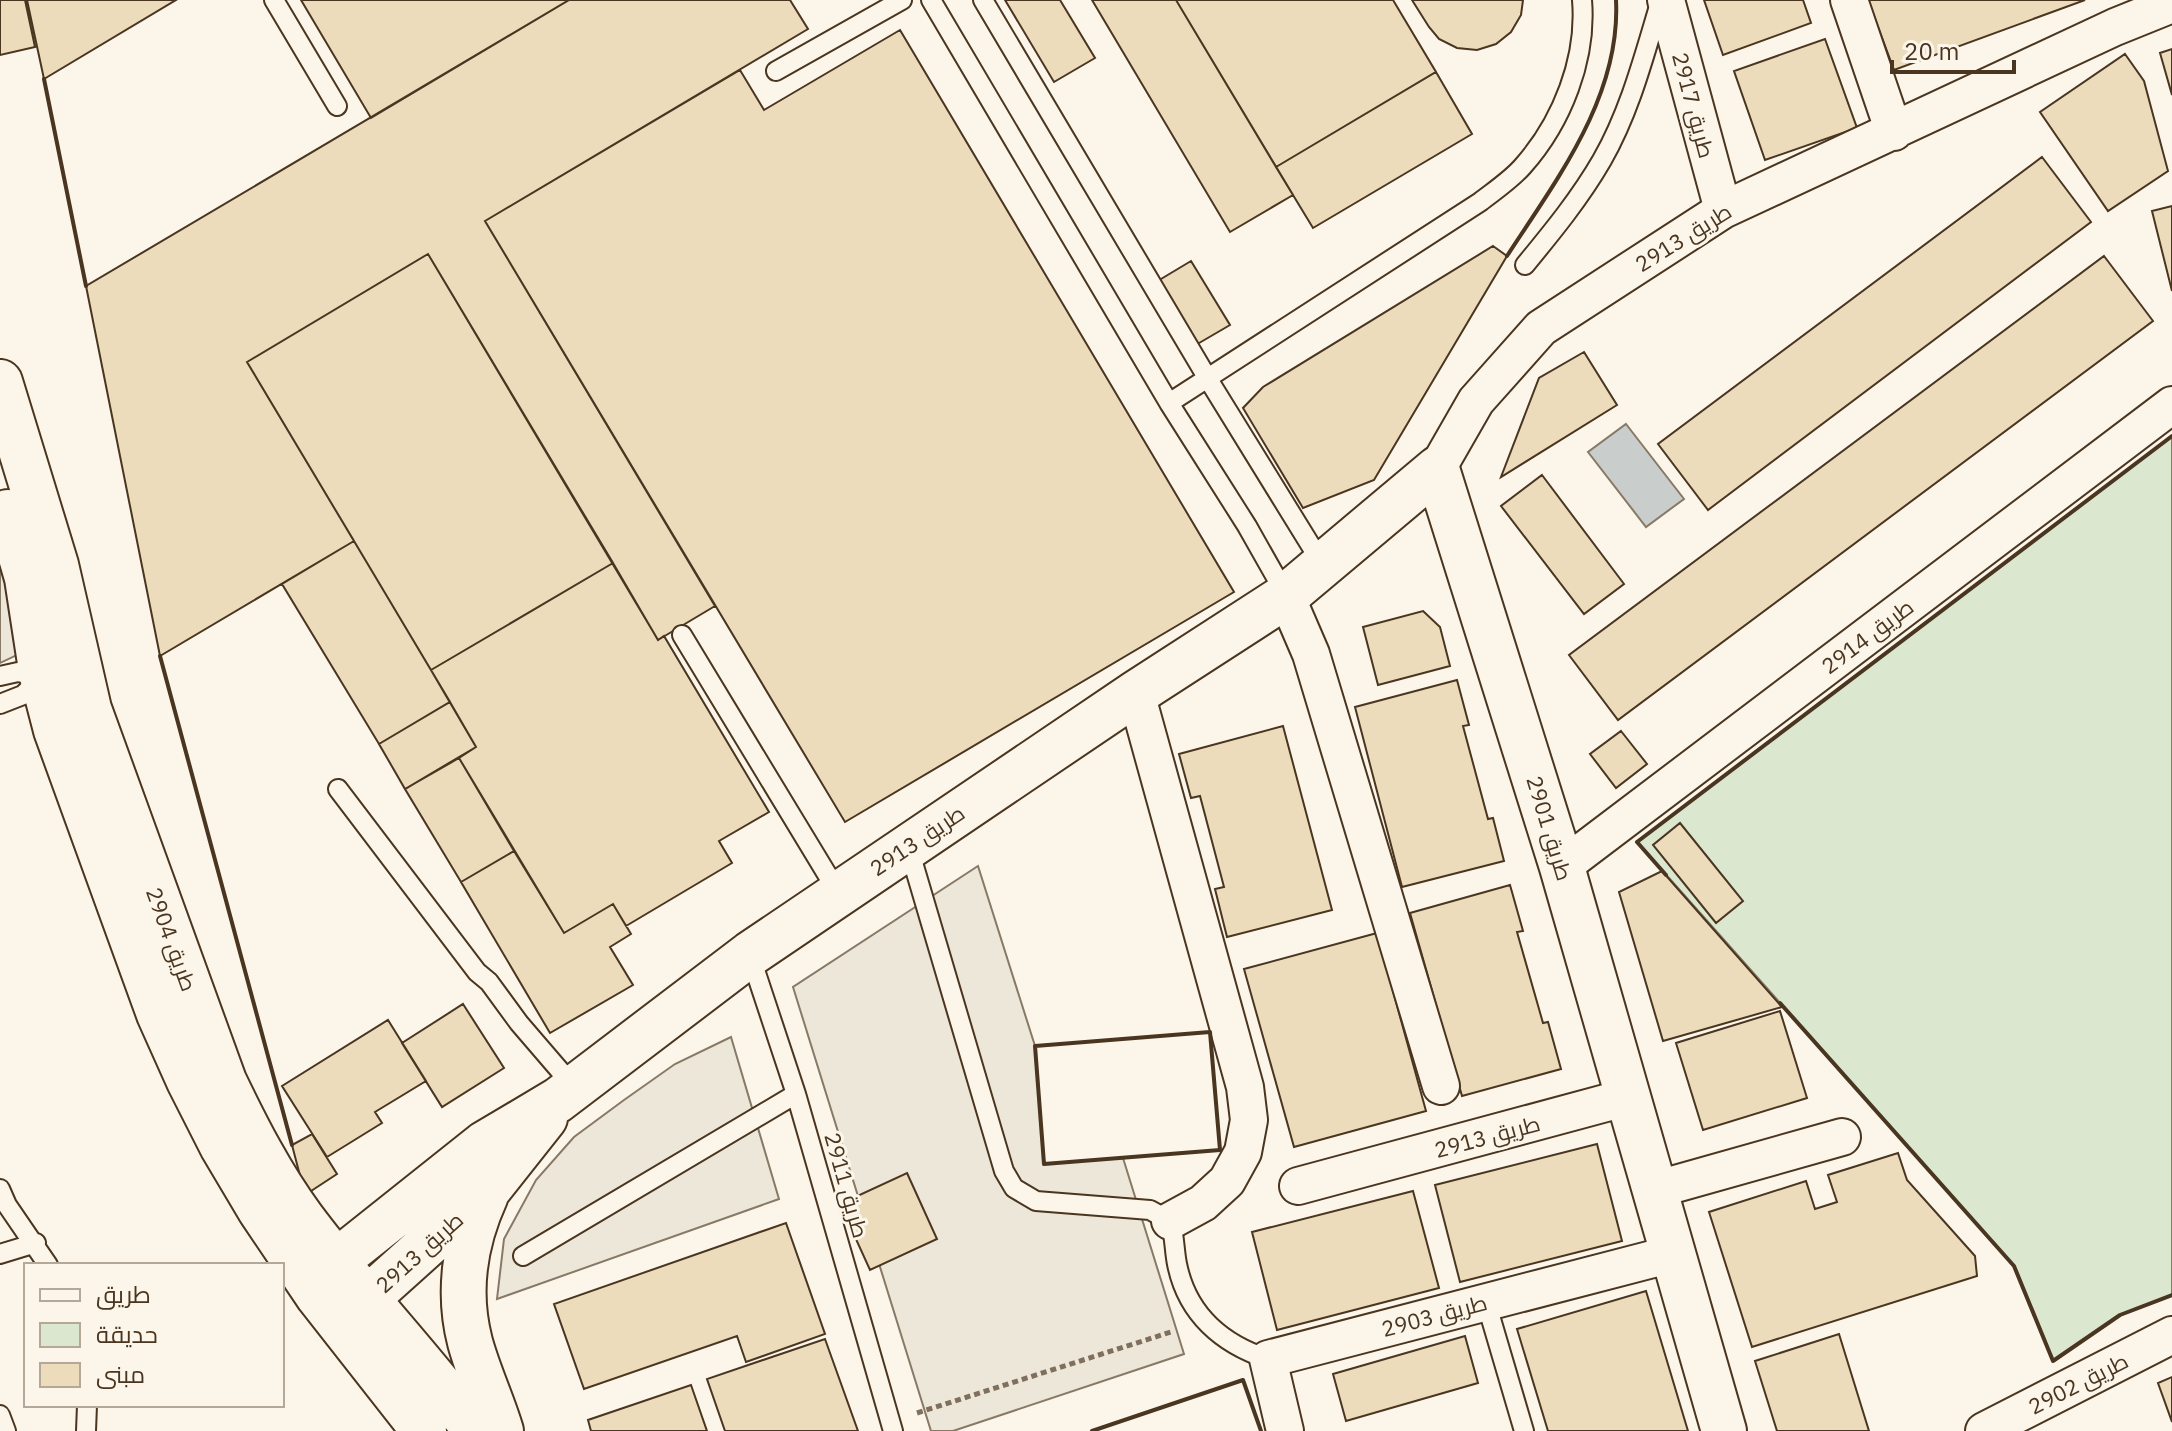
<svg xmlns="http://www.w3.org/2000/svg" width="2172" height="1431" font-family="'IBM Plex Sans',Cairo,sans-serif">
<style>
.green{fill:#dce7d0;stroke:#887966;stroke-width:2}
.parking{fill:#ede7d9;stroke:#887966;stroke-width:2}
.water{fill:#c9cecd;stroke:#887966;stroke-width:2}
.building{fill:#ecdcbc;stroke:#4a3520;stroke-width:2}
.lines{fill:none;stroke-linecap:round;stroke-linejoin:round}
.service-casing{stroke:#4a3520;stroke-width:22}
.minor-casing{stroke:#4a3520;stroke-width:40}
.tertiary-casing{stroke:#4a3520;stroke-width:48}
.path{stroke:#7f6f5c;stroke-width:5;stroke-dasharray:6 4;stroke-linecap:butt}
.service{stroke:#fbf6e9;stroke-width:18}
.minor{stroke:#fbf6e9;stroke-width:36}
.tertiary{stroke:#fbf6e9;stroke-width:44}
.wall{stroke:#4a3520;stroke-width:4}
.labels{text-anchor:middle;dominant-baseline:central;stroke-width:6;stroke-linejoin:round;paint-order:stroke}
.street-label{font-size:22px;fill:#4a3520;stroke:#fbf6e9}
</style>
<rect width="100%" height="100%" fill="#fbf6e9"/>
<path class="green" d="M2172 436V1295L2120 1315 2053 1361 2014 1266 1637 842Z"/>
<path class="parking" d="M0 505 32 648 0 663Z
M978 866 1035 1046 1044 1164 1123 1158 1184 1354 953 1431H931L793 987Z
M731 1037 779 1199 497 1299 504 1239 536 1180 574 1137 624 1100 675 1064Z"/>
<path class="water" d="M1626 424 1684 499 1646 527 1588 452Z"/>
<path class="building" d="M0 0H25L35 47 0 55Z
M27 0H176L44 79Z
M301 0H569L371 118Z
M569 0H790L808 29 485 221 715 606 658 640 428 254 247 362 354 541 160 656 86 286Z
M1005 0H1060L1095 58 1054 82Z
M1092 0H1176L1293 195 1230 232Z
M1176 0H1393L1436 72 1276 167Z
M1412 0H1523L1521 15 1511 32 1496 44 1477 50 1457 48 1439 39 1429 27Z
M1704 0H1803L1811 23 1723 55Z
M1868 0H2085L1894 70Z
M900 30 1234 592 845 822 485 221 740 70 764 110Z
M1825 39 1857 128 1765 160 1734 71Z
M2172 49V95L2160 53Z
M2125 54 2144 81 2168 171 2108 211 2040 112Z
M1436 72 1472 134 1313 228 1276 167Z
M2042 157 2091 222 1708 510 1658 444Z
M2172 206V291L2152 211Z
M1493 246 1507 256 1374 480 1303 508 1243 408 1263 387Z
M428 254 613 563 431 670 247 362Z
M2104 256 2153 321 1618 720 1569 655Z
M1191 261 1230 325 1194 346 1156 282Z
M1584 352 1617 405 1501 477 1539 378Z
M1542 475 1624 584 1584 614 1501 506Z
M354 541 450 702 379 744 282 584Z
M613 563 658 640 664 636 769 812 719 841 732 863 626 926 613 904 564 933 459 758 476 747 431 670Z
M1423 611 1440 627 1450 666 1378 685 1363 627Z
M1457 680 1469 725 1463 726 1488 819 1493 818 1504 861 1402 887 1355 707Z
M450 702 476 747 405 789 379 744Z
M1283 726 1332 910 1227 937 1215 889 1224 887 1200 796 1191 798 1179 754Z
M1621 731 1647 764 1616 788 1590 754Z
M459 758 514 851 461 882 405 789Z
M1680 823 1743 901 1716 923 1653 845Z
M514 851 564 933 613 904 631 934 610 947 633 985 550 1033 461 882Z
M1662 871 1782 1007 1663 1041 1619 892Z
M1510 885 1523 931 1517 932 1543 1023 1548 1022 1561 1069 1462 1096 1410 913Z
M1377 933 1426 1111 1294 1147 1244 969Z
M463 1004 504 1068 442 1107 402 1043Z
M1780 1011 1807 1098 1703 1130 1676 1043Z
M388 1020 426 1081 375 1112 382 1123 327 1157 282 1086Z
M312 1134 337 1174 305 1195 292 1145Z
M1597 1144 1622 1241 1460 1282 1435 1185Z
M1898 1153 1907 1180 1975 1256 1977 1276 1752 1347 1709 1212 1806 1181 1815 1209 1837 1202 1828 1175Z
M907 1173 937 1239 870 1270 840 1204Z
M1413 1191 1439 1288 1277 1330 1252 1232Z
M786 1223 825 1334 746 1362 737 1336 584 1389 554 1304Z
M1646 1291 1688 1431H1548L1517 1329Z
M1839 1334 1869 1431H1777L1755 1361Z
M1465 1336 1478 1383 1346 1421 1333 1374Z
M825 1339 858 1431H725L707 1379Z
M2172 1377V1422L2158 1383Z
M691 1385 707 1431H591L588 1420Z"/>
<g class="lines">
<defs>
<path id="service" d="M274 0 337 106
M931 0 1169 403 1247 526 1286 595
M983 0 1208 379 1324 567
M776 71 902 0
M1525 265C1553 231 1580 198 1602 160 1630 111 1644 56 1660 3
M1169 403 1480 202C1494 191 1511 180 1523 166 1562 122 1587 59 1582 0
M682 635 839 894
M0 676 18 672 42 676 23 695 0 704
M338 789 477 972 489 982 519 1023 574 1087
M909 849 1004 1171 1014 1188 1036 1201 1150 1210 1170 1221C1175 1236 1174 1249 1177 1264 1187 1314 1222 1344 1268 1359
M750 955 796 1094 893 1431
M0 1189 7 1205 48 1265
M0 1254 36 1243
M523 1256 796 1094
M1486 1302 1524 1431
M0 1415 6 1431
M86 1431 87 1405"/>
<path id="minor" d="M1666 0 1723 210
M1849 0 1894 132
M1437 469 1476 401 1541 328 1723 210 2115 27 2172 4
M1286 596 1311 654 1441 1086
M1136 693 1245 1087 1249 1120 1243 1152 1227 1181 1203 1203 1170 1221
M1562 867 2172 405
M1298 1186 1628 1097
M1654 1190 1842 1137
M1285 1431 1268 1359 1672 1254
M1984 1431 2172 1335"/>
<path id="tertiary" d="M0 382 56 565 89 709 224 1081C247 1129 271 1176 302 1218 357 1292 421 1358 476 1431
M8 512 27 578 42 676 56 730 159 1014 189 1081 222 1146 260 1210 318 1296 424 1431
M486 1195C465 1241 457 1292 470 1342 478 1372 492 1401 501 1431
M338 1299 368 1298 488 1190 545 1118
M327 1306 328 1286 337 1261 484 1144 558 1100 750 954 1136 693 1286 596 1437 469 1562 867 1724 1431"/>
</defs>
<use href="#service" class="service-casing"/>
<use href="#minor" class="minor-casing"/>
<use href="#tertiary" class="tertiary-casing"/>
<path class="path" d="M917 1413 1174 1331"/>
<use href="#service" class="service"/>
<use href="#minor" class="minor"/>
<use href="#tertiary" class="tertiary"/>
<path class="wall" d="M44 79 86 286
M1507 256C1557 179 1621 96 1616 0
M160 656 292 1145
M1666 875 1637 842 2172 436
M1780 1003 2014 1266 2053 1361 2120 1315 2172 1295
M1210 1032 1220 1150 1044 1164 1035 1046Z
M1092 1431 1243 1380 1261 1431"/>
</g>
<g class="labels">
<g class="street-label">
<text transform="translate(1694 105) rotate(75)">طريق 2917</text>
<text transform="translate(1683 237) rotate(-32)">طريق 2913</text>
<text transform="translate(1867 636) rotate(-37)">طريق 2914</text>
<text transform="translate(1550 828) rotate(73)">طريق 2901</text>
<text transform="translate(917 840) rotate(-34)">طريق 2913</text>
<text transform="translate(172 939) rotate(70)">طريق 2904</text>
<text transform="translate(1487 1136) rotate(-15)">طريق 2913</text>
<text transform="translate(847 1185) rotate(74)">طريق 2911</text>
<text transform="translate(419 1252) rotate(-42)">طريق 2913</text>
<text transform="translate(1434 1315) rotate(-15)">طريق 2903</text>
<text transform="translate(2078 1383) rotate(-27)">طريق 2902</text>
</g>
</g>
<rect x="24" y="1263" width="260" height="144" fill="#fbf6e9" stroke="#b4a999" stroke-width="2"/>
<rect x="40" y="1289" width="40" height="12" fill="#fbf6e9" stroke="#b4a999" stroke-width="2"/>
<text x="96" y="1303" font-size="24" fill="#4a3520">طريق</text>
<rect x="40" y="1323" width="40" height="24" fill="#dce7d0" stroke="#b4a999" stroke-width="2"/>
<text x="96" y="1343" font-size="24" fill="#4a3520">حديقة</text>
<rect x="40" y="1363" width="40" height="24" fill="#ecdcbc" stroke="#b4a999" stroke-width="2"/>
<text x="96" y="1383" font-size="24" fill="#4a3520">مبنى</text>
<path d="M1892 60v12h122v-12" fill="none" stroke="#4a3520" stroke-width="4"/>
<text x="1904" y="60" font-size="24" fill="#4a3520" stroke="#fbf6e9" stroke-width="6" paint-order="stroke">20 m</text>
</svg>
